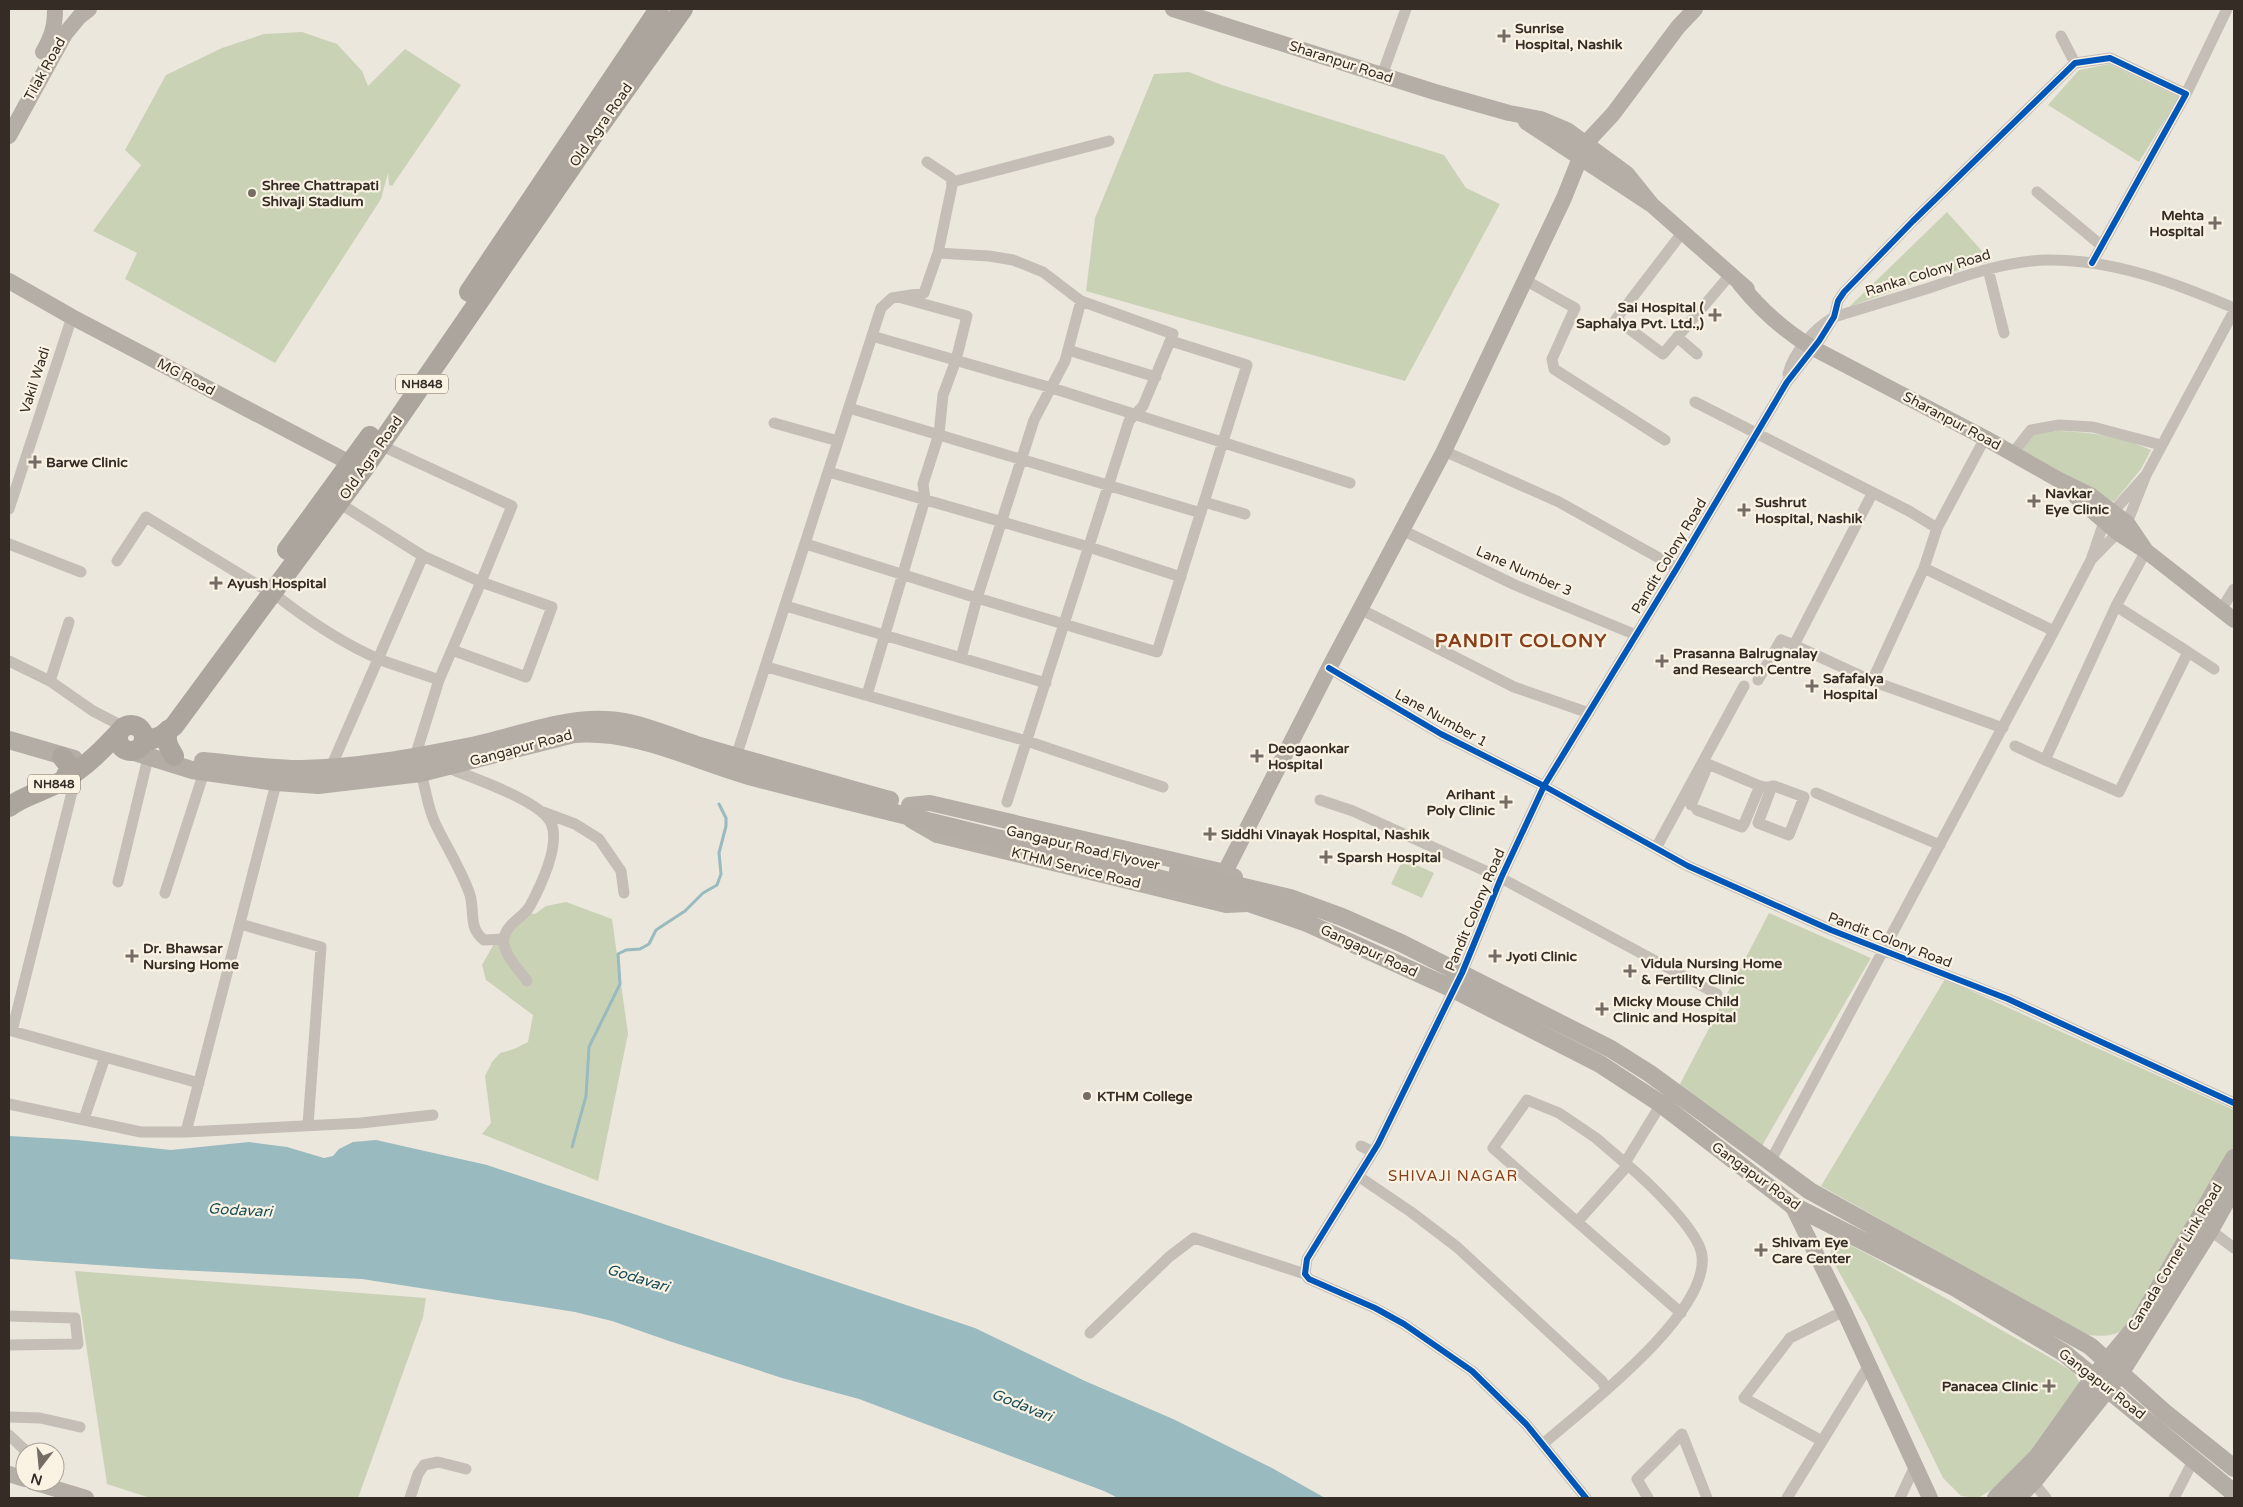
<svg xmlns="http://www.w3.org/2000/svg" width="2243" height="1507" font-family="'Varela Round',sans-serif">
<style>
.green{fill:#cad2b6}
.water{fill:#99babe}
.lines{fill:none;stroke-linecap:round;stroke-linejoin:round}
.stream{stroke:#99babe;stroke-width:3}
.street{stroke:#c4beb7;stroke-width:11}
.secondary{stroke:#b5aea7;stroke-width:16}
.primary{stroke:#b3ada6;stroke-width:18}
.highway{stroke:#aba59d;stroke-width:20}
.cycleway-casing{stroke:#faf2e3;stroke-width:9}
.cycleway{stroke:#0057b8;stroke-width:6}
.poi-dot{fill:#756d65;stroke:#faf2e3;stroke-width:2}
.labels{text-anchor:middle;dominant-baseline:central;stroke-width:4.5;stroke-linejoin:round;paint-order:stroke}
.shield{fill:#faf2e3;stroke:#70675e;stroke-width:1}
.shield-label{font-size:12px;font-weight:bold;fill:#352c25}
.poi-label{font-size:14px;font-weight:bold;fill:#352c25;stroke:#faf2e3;text-anchor:start}
.street-label{font-size:14px;fill:#352c25;stroke:#faf2e3}
.neighbourhood-label{font-size:15px;letter-spacing:1px;fill:#87401b;stroke:#faf2e3}
.water-label{font-size:15px;font-style:italic;fill:#194d57;stroke:#faf2e3}
.district-label{font-size:19px;font-weight:bold;letter-spacing:1px;fill:#87401b;stroke:#faf2e3}
</style>
<rect width="100%" height="100%" fill="#ece7dd"/>
<path class="green" d="M302 32 337 44 362 71 368 86 405 49 461 85 392 186 389 185 388 173 381 199 275 363 125 279 137 253 93 231 141 165 125 150 166 75 222 48 264 34Z
M2109 64 2179 97 2139 162 2048 105 2079 70Z
M1189 72 1222 85 1444 155 1466 188 1500 204 1405 381 1086 291 1095 218 1154 74Z
M1947 212 1991 261 1920 281 1849 307Z
M2058 431C2091 432 2120 436 2151 450L2141 469 2114 502 2020 451 2031 435Z
M1403 859 1434 873 1422 898 1391 884Z
M566 902 612 919 628 1034 598 1181 482 1134 491 1123 485 1076 492 1062 500 1053 514 1049 528 1042 533 1015 486 980 482 965 500 933 520 911 535 914 546 906Z
M1769 913 1871 958 1759 1151 1679 1086Z
M1945 979 2234 1110V1162L2139 1316C2117 1336 2115 1337 2085 1335L1821 1186Z
M1838 1243 1850 1245 1875 1258 2056 1361 2073 1372 2080 1383 2074 1408 2001 1484 1978 1498 1961 1496 1943 1478 1866 1320 1830 1256 1832 1247Z
M75 1271 426 1298 423 1317 358 1498H150L107 1484Z"/>
<path class="water" d="M9 1136 77 1140 171 1150 249 1142 287 1147 324 1158 333 1156 339 1149 353 1142 376 1140 487 1165 975 1328 1085 1381 1173 1419 1272 1468 1325 1498H1118L1104 1491 859 1399 782 1378 669 1341 612 1321 575 1312 362 1279 157 1269 9 1259Z"/>
<g class="lines">
<path class="stream" d="M572 1147 586 1096 589 1047 620 984 618 954 626 950 640 949 649 944 656 930 685 911 703 893 717 885 721 874 719 853 726 826V818L719 804"/>
<path class="street" d="M2061 36 2075 63
M1382 75 1406 9
M2186 94 2227 9
M952 182 1109 141
M2037 192 2102 246
M1682 233 1616 319 1663 354 1730 275
M938 253 989 256 1013 260 1043 272 1081 301 1173 334 1143 406 1129 421 1007 802
M1988 269 2004 333
M1525 280 1575 308 1552 359 1554 369 1665 440
M872 336 1052 388 1350 483
M1677 337 1697 354
M1068 350 1156 377
M1788 374C1794 351 1814 329 1834 317 1866 307 1897 298 1929 288 1967 275 2006 261 2047 260 2113 259 2175 283 2234 308
M1695 402 1909 511 1937 528
M849 408 1201 513
M774 423 838 441
M380 445 512 506 481 582 552 607 526 677 452 650
M1444 451 1559 502 1677 568
M2013 453 2031 430 2059 425 2093 427 2161 445
M829 472 1089 547 1181 577
M2146 475 2234 311
M1872 494 1794 645 1872 681 1924 568 1937 528 1985 438
M1204 502 1245 514
M339 503 423 556 481 582 439 680
M9 509 72 317
M1402 530 1515 585 1636 635
M9 544 81 572
M806 544 977 598 1034 420 1065 361 1081 301
M117 561 146 517 261 587
M1924 568 2054 631
M273 593C306 619 341 643 381 660 400 667 420 673 439 680L414 760
M786 606 1046 683
M2116 606 2188 652 2119 792 2045 760Z
M2116 606 2146 551
M1360 609 1514 687 1589 713
M2221 610 2234 589
M2188 652 2214 669
M961 658 977 598 1157 652 1247 365 1171 341
M9 661 50 681 93 711 124 727
M767 667 1027 741 1163 787
M1329 668 1441 734 1544 786 1688 866 1831 930 2008 999 2234 1103
M1758 680 1781 640 1794 645
M50 681 69 622
M1872 681 2003 728
M867 695 925 499 923 484 939 434 943 395 956 360 967 316 902 298
M2015 746 2045 760
M1703 762 1760 786C1766 788 1768 787 1774 786L1804 797 1789 835 1758 823 1772 786
M734 763 881 308 892 298 924 293 938 253 952 186 951 178 927 162
M331 767 423 556
M448 768C471 777 541 801 551 823 561 845 540 887 530 906 523 918 507 923 504 938 501 951 519 970 527 981
M77 772 12 1031 105 1057
M421 773C426 790 428 810 436 825 447 848 462 871 470 895 475 912 468 928 484 940L504 939
M1816 793 1940 845
M1320 800 1353 811 1501 878 1717 994
M1691 805 1705 772
M1697 810 1742 827 1744 824 1760 786
M543 812 575 824 599 839 621 871 624 893
M1656 848 1744 686
M118 882 148 758
M165 893 204 772
M240 924 321 947 308 1125
M9 1104 141 1132H186L278 776
M84 1119 105 1057 199 1083
M186 1132 361 1123 433 1115
M1361 1146 1373 1152
M1770 1162 2054 631 2091 560 2104 522 2146 475 2127 523 2091 560
M1625 1163 1596 1138 1559 1113 1527 1100 1493 1148 1681 1313
M1358 1176 1411 1212 1457 1247 1602 1381 1606 1389
M1577 1222 1628 1165
M2210 1230 2234 1248
M9 1316 75 1318 78 1344 9 1345
M1090 1333 1169 1257 1194 1238 1305 1274
M9 1417 40 1418 80 1427
M9 1435 27 1452
M1822 1441 1744 1398 1790 1338 1844 1311
M1543 1444C1584 1408 1709 1314 1702 1256 1700 1231 1645 1179 1625 1163L1661 1104
M2033 1482 2046 1498
M410 1498 418 1474 424 1465 438 1462 466 1469
M1586 1498 1526 1424 1472 1371 1404 1324 1375 1308 1309 1279 1305 1274 1307 1259 1378 1144 1462 973 1501 878 1544 786 1677 568 1787 382 1819 341 1834 317 1838 301 1844 292 1913 221 2075 63 2110 58 2186 94 2092 263
M1648 1498 1637 1479 1682 1434 1707 1498
M1787 1498 1869 1365
M1900 1498 1915 1466
M2174 1498 2194 1459"/>
<path class="secondary" d="M1173 9 1435 92 1509 113 1541 119 1567 130 1627 174 1652 205
M43 52C52 37 55 26 55 9
M1526 122 1652 205 1747 289
M9 136 65 34 79 17 89 9
M9 281 72 317 350 463 360 466
M1740 284C1761 310 1784 331 1813 348L1985 438 2059 480 2090 495 2127 523 2146 551
M2067 489 2118 533 2146 551 2234 620
M909 805 930 803 1225 872 1235 877
M911 820 937 835 1226 905 1247 904
M1225 872 1329 668 1444 451 1564 198 1586 143 1613 114 1678 27 1695 9
M1792 1205 1844 1311 1930 1498
M9 1474 25 1479
M33 1482 86 1498"/>
<path class="primary" d="M9 740 74 759
M131 751 192 770 276 782 318 785 421 773 574 734C639 729 698 763 760 779 917 820 1074 855 1231 897L1307 923 1453 989 1600 1064 1661 1104 1792 1205 1956 1288 2064 1353 2234 1493
M203 761C235 764 269 769 301 769 357 768 411 758 466 747 514 738 557 718 606 720 638 721 668 736 697 745 761 764 826 782 890 800
M1178 871 1290 898 1342 917 1401 943 1611 1049 1649 1073 1810 1191 2090 1346 2164 1412 2234 1468
M1996 1498 2038 1456 2094 1377 2138 1324 2234 1158
M2016 1498 2033 1482 2121 1372 2210 1230 2234 1187"/>
<path class="highway" d="M469 292 659 9
M287 550 370 436
M118 738a13 13 0 1 1 26 0a13 13 0 1 1-26 0Z
M168 730C165 741 168 746 174 756
M144 742 161 736 174 726 365 467 601 124 683 9
M62 757 70 767 64 780
M9 807C26 794 47 791 65 779 87 766 104 748 121 730"/>
<defs>
<path id="cycleway" d="M1329 668 1441 734 1544 786 1688 866 1831 930 2008 999 2234 1103
M1586 1498 1526 1424 1472 1371 1404 1324 1375 1308 1309 1279 1305 1274 1307 1259 1378 1144 1462 973 1501 878 1544 786 1677 568 1787 382 1819 341 1834 317 1838 301 1844 292 1913 221 2075 63 2110 58 2186 94 2092 263"/>
</defs>
<use href="#cycleway" class="cycleway-casing"/>
<use href="#cycleway" class="cycleway"/>
</g>
<g class="poi-dot">
<path d="M1501.5 28.5h5v5h5v5h-5v5h-5v-5h-5v-5h5z"/>
<circle cx="252" cy="193" r="5"/>
<path d="M2212.5 215.5h5v5h5v5h-5v5h-5v-5h-5v-5h5z"/>
<path d="M1712.5 307.5h5v5h5v5h-5v5h-5v-5h-5v-5h5z"/>
<path d="M32.5 454.5h5v5h5v5h-5v5h-5v-5h-5v-5h5z"/>
<path d="M2031.5 493.5h5v5h5v5h-5v5h-5v-5h-5v-5h5z"/>
<path d="M1741.5 502.5h5v5h5v5h-5v5h-5v-5h-5v-5h5z"/>
<path d="M213.5 575.5h5v5h5v5h-5v5h-5v-5h-5v-5h5z"/>
<path d="M1659.5 653.5h5v5h5v5h-5v5h-5v-5h-5v-5h5z"/>
<path d="M1809.5 678.5h5v5h5v5h-5v5h-5v-5h-5v-5h5z"/>
<path d="M1254.5 748.5h5v5h5v5h-5v5h-5v-5h-5v-5h5z"/>
<path d="M1503.5 794.5h5v5h5v5h-5v5h-5v-5h-5v-5h5z"/>
<path d="M1207.5 826.5h5v5h5v5h-5v5h-5v-5h-5v-5h5z"/>
<path d="M1323.5 849.5h5v5h5v5h-5v5h-5v-5h-5v-5h5z"/>
<path d="M129.5 948.5h5v5h5v5h-5v5h-5v-5h-5v-5h5z"/>
<path d="M1492.5 948.5h5v5h5v5h-5v5h-5v-5h-5v-5h5z"/>
<path d="M1627.5 963.5h5v5h5v5h-5v5h-5v-5h-5v-5h5z"/>
<path d="M1599.5 1001.5h5v5h5v5h-5v5h-5v-5h-5v-5h5z"/>
<circle cx="1087" cy="1096" r="5"/>
<path d="M1758.5 1242.5h5v5h5v5h-5v5h-5v-5h-5v-5h5z"/>
<path d="M2046.5 1378.5h5v5h5v5h-5v5h-5v-5h-5v-5h5z"/>
</g>
<g class="labels">
<g class="shield">
<rect x="396" y="374.5" width="52" height="19" rx="4"/>
<rect x="28" y="774.5" width="52" height="19" rx="4"/>
</g>
<g class="shield-label">
<text x="422" y="384">NH848</text>
<text x="54" y="784">NH848</text>
</g>
<g class="poi-label">
<text x="1515" y="28">Sunrise<tspan x="1515" dy="16">Hospital, Nashik</tspan></text>
<text x="262" y="185">Shree Chattrapati<tspan x="262" dy="16">Shivaji Stadium</tspan></text>
<text x="2204" y="215" text-anchor="end">Mehta<tspan x="2204" dy="16">Hospital</tspan></text>
<text x="1704" y="307" text-anchor="end">Sai Hospital (<tspan x="1704" dy="16">Saphalya Pvt. Ltd.,)</tspan></text>
<text x="46" y="462">Barwe Clinic</text>
<text x="2045" y="493">Navkar<tspan x="2045" dy="16">Eye Clinic</tspan></text>
<text x="1755" y="502">Sushrut<tspan x="1755" dy="16">Hospital, Nashik</tspan></text>
<text x="227" y="583">Ayush Hospital</text>
<text x="1673" y="653">Prasanna Balrugnalay<tspan x="1673" dy="16">and Research Centre</tspan></text>
<text x="1823" y="678">Safafalya<tspan x="1823" dy="16">Hospital</tspan></text>
<text x="1268" y="748">Deogaonkar<tspan x="1268" dy="16">Hospital</tspan></text>
<text x="1495" y="794" text-anchor="end">Arihant<tspan x="1495" dy="16">Poly Clinic</tspan></text>
<text x="1221" y="834">Siddhi Vinayak Hospital, Nashik</text>
<text x="1337" y="857">Sparsh Hospital</text>
<text x="143" y="948">Dr. Bhawsar<tspan x="143" dy="16">Nursing Home</tspan></text>
<text x="1506" y="956">Jyoti Clinic</text>
<text x="1641" y="963">Vidula Nursing Home<tspan x="1641" dy="16">&amp; Fertility Clinic</tspan></text>
<text x="1613" y="1001">Micky Mouse Child<tspan x="1613" dy="16">Clinic and Hospital</tspan></text>
<text x="1097" y="1096">KTHM College</text>
<text x="1772" y="1242">Shivam Eye<tspan x="1772" dy="16">Care Center</tspan></text>
<text x="2038" y="1386" text-anchor="end">Panacea Clinic</text>
</g>
<g class="street-label">
<text transform="translate(1341 62) rotate(18)">Sharanpur Road</text>
<text transform="translate(45 69) rotate(-61)">Tilak Road</text>
<text transform="translate(601 125) rotate(-55)">Old Agra Road</text>
<text transform="translate(1928 273) rotate(-17)">Ranka Colony Road</text>
<text transform="translate(186 377) rotate(28)">MG Road</text>
<text transform="translate(35 380) rotate(-72)">Vakil Wadi</text>
<text transform="translate(1952 421) rotate(28)">Sharanpur Road</text>
<text transform="translate(371 458) rotate(-55)">Old Agra Road</text>
<text transform="translate(1669 556) rotate(-59)">Pandit Colony Road</text>
<text transform="translate(1524 571) rotate(24)">Lane Number 3</text>
<text transform="translate(1441 718) rotate(29)">Lane Number 1</text>
<text transform="translate(521 748) rotate(-15)">Gangapur Road</text>
<text transform="translate(1083 848) rotate(13)">Gangapur Road Flyover</text>
<text transform="translate(1076 868) rotate(14)">KTHM Service Road</text>
<text transform="translate(1475 910) rotate(-67)">Pandit Colony Road</text>
<text transform="translate(1890 940) rotate(21)">Pandit Colony Road</text>
<text transform="translate(1369 951) rotate(25)">Gangapur Road</text>
<text transform="translate(1756 1176) rotate(36)">Gangapur Road</text>
<text transform="translate(2175 1257) rotate(-59)">Canada Corner Link Road</text>
<text transform="translate(2102 1384) rotate(38)">Gangapur Road</text>
</g>
<g class="neighbourhood-label">
<text x="1453" y="1176">SHIVAJI NAGAR</text>
</g>
<g class="water-label">
<text transform="translate(240 1210) rotate(3)">Godavari</text>
<text transform="translate(638 1278) rotate(17)">Godavari</text>
<text transform="translate(1022 1405) rotate(22)">Godavari</text>
</g>
<g class="district-label">
<text x="1521" y="641">PANDIT COLONY</text>
</g>
</g>
<rect width="2243" height="1507" fill="none" stroke="#352c25" stroke-width="20"/>
<g transform="translate(40 1467) rotate(196)"><circle r="24" fill="#faf2e3" stroke="#aba397"/>
<path d="M0-4L9 19L0 12L-9 19Z" fill="#756d65"/>
<text y="-8" font-size="14" font-weight="bold" text-anchor="middle" fill="#352c25">N</text>
</g>
</svg>
